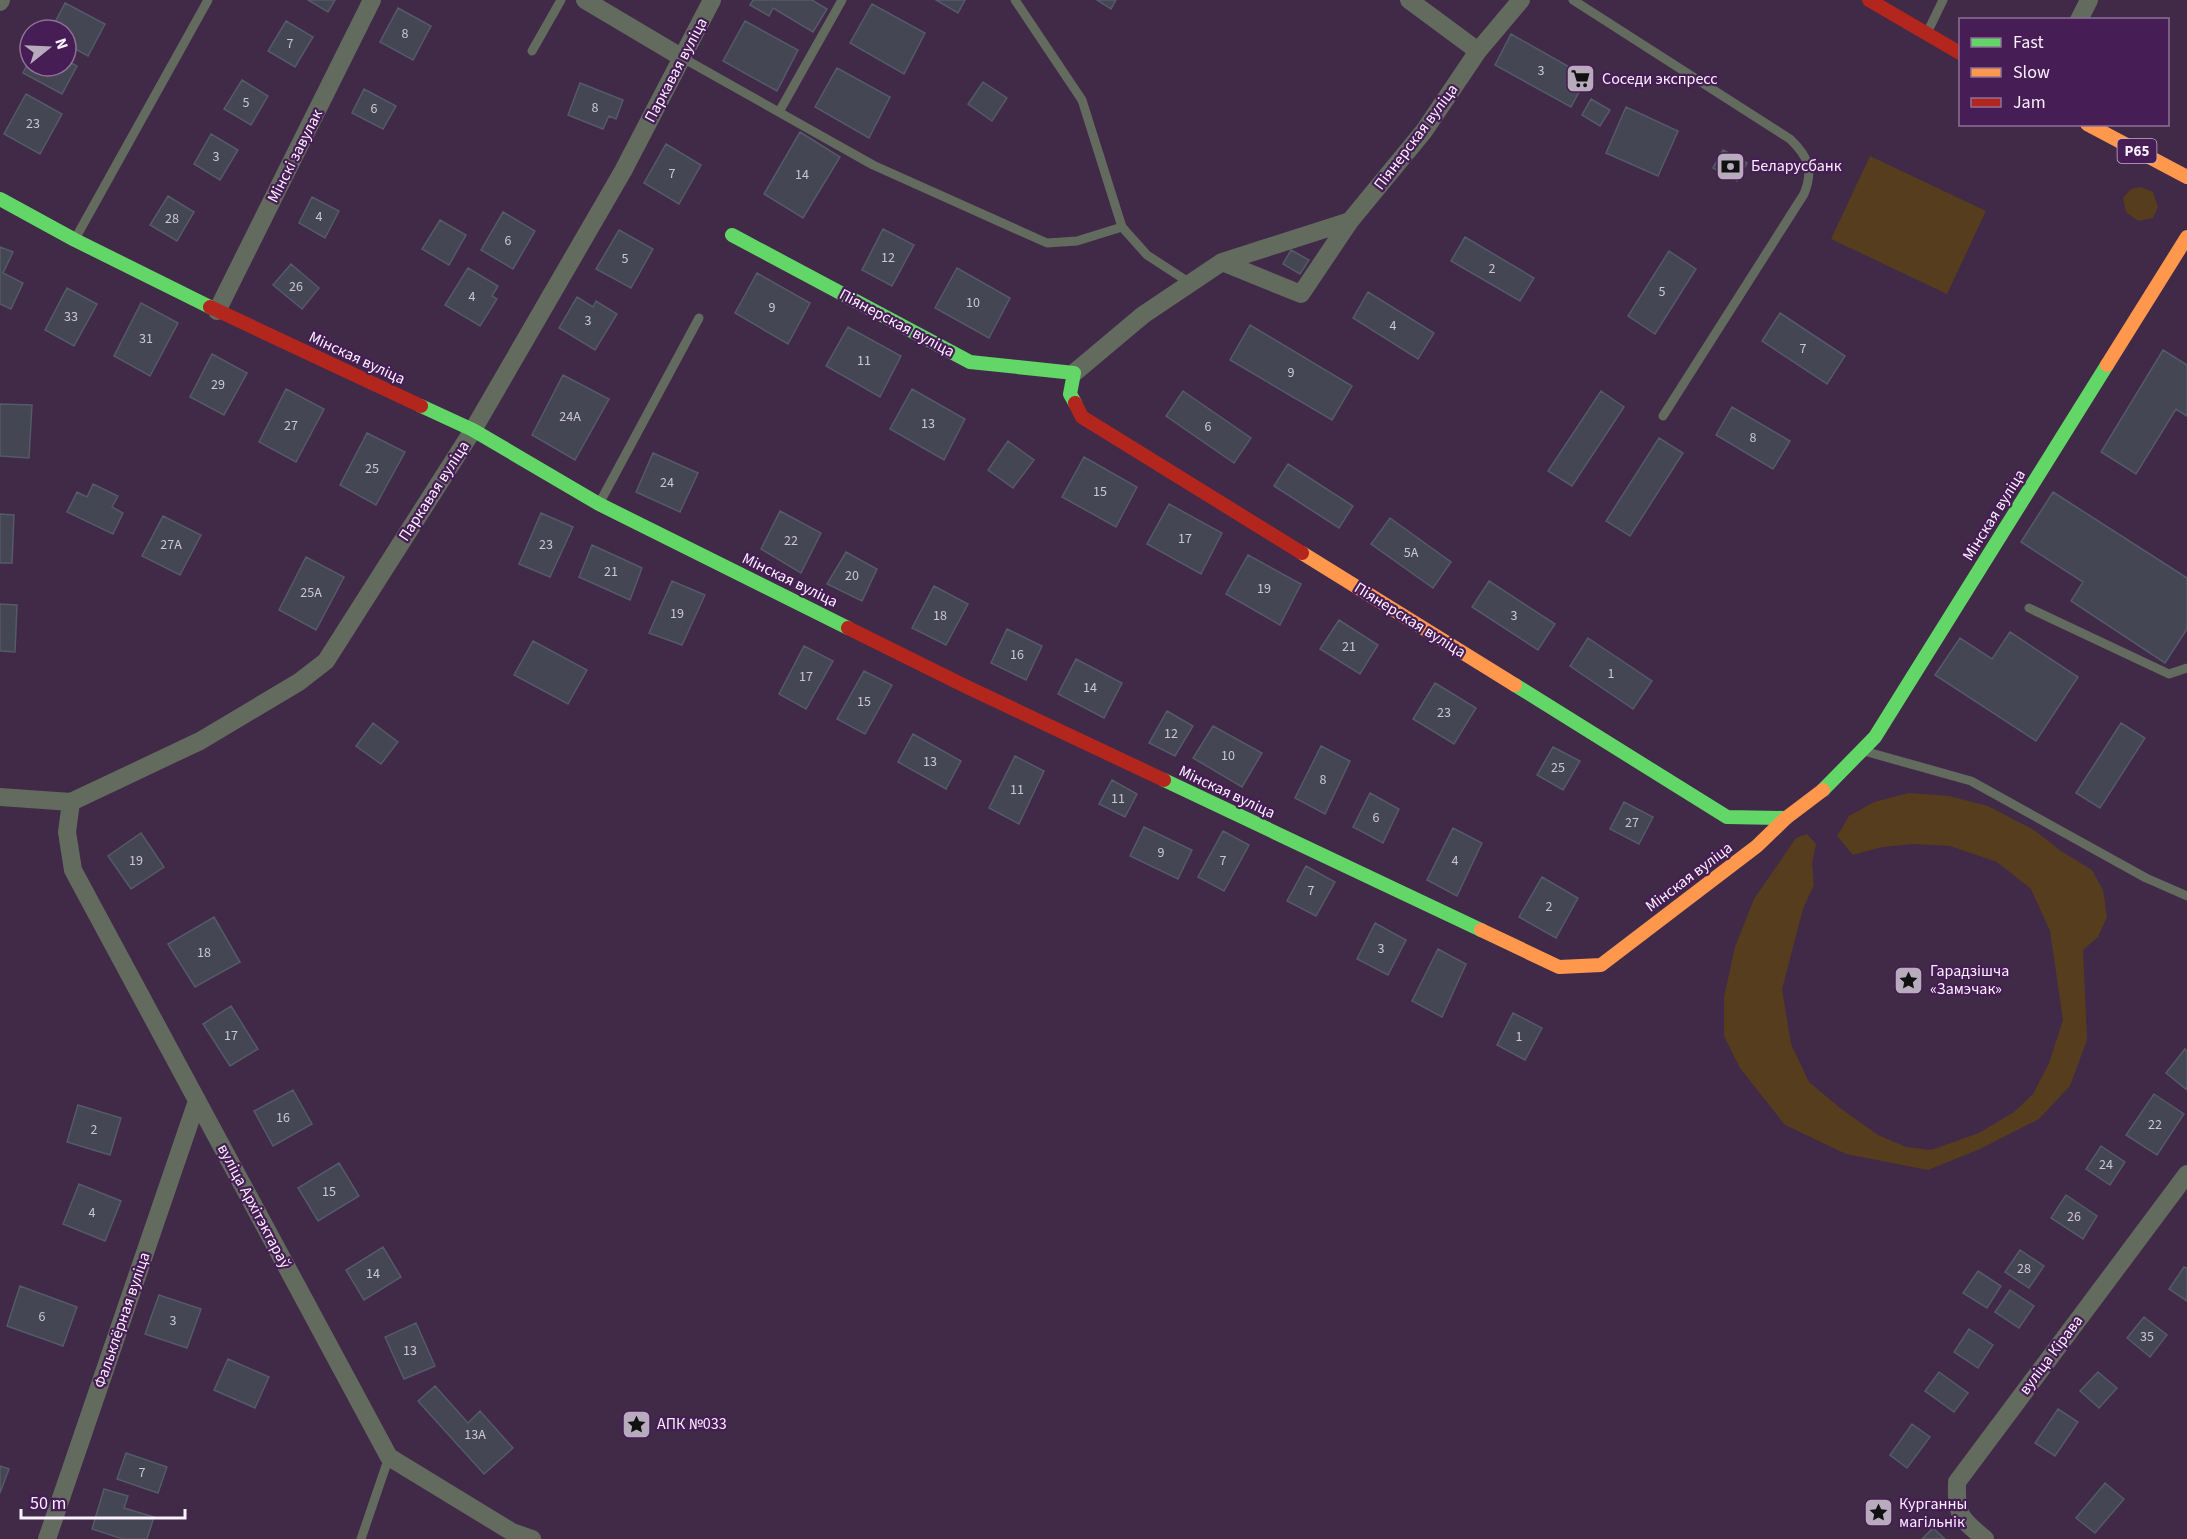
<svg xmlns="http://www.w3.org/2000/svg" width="2187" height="1539" font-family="'Source Sans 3',sans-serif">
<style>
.green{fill:#563d1d}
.building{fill:#444653;stroke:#545a68;stroke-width:1.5}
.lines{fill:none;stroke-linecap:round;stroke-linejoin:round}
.lane{stroke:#626b5e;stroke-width:9}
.street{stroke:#626b5e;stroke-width:18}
.fast{stroke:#63d668;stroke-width:14}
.slow{stroke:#ff974d;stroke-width:14}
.jam{stroke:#b3261e;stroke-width:14}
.labels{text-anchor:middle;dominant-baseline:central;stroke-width:4.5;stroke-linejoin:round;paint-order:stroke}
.number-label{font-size:14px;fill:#ccc6d3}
.shield{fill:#461d54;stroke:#c4b1cb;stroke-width:1.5}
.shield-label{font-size:15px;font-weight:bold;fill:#faf0fe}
.street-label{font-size:16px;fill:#faf0fe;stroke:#461d54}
.poi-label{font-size:16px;fill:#faf0fe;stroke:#461d54;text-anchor:start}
</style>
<rect width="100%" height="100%" fill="#402a47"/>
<path class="green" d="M1870 156 1986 211 1947 294 1831 239Z
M2141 187 2153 192 2158 207 2153 218 2138 221 2126 212 2123 198 2131 189Z
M1909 793 1949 796 1988 806 2034 830 2061 851 2092 870 2103 890 2107 917 2098 937 2083 950 2087 1040 2070 1086 2039 1119 1980 1149 1928 1170 1846 1154 1785 1125 1740 1068 1724 1036V997L1735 947 1754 899 1796 838 1807 834 1816 844 1812 863 1814 885 1803 909 1782 989 1791 1044 1809 1082 1840 1108 1878 1135 1906 1147 1931 1150 1979 1133 2014 1112 2033 1094 2049 1063 2063 1020 2050 931 2031 889 1997 862 1950 846 1913 844 1882 847 1853 855 1837 836 1849 816 1874 802Z"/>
<path class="building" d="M308 0H335L328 12Z
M753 0H812L827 9 813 32 773 8 769 16 750 5Z
M936 0H965L958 13Z
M1097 0H1116L1111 9Z
M65 3 105 24 88 56 66 44V30H51Z
M872 4 925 33 904 74 850 43Z
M398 8 431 26 413 60 380 42Z
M286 21 313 37 295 67 268 51Z
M745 21 798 50 777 91 723 61Z
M1511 34 1587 77 1571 107 1495 65Z
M30 59V66H66V60L77 66 62 94 23 73Z
M837 68 890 97 869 138 815 107Z
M242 80 268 96 251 125 224 109Z
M983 82 1007 98 992 121 968 104Z
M580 83 623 100 616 119 609 116 603 129 568 115Z
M364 89 396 106 383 129 352 113Z
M26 94 62 114 40 154 4 134Z
M1591 99 1610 110 1600 126 1582 115Z
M1626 107 1678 131 1658 176 1606 153Z
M800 132 840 157 803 218 764 194Z
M211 134 238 150 220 180 194 164Z
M666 144 701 165 679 204 644 183Z
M1723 150 1747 163 1737 181 1713 168Z
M168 196 194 212 177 241 150 225Z
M312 197 339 211 325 238 299 223Z
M503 212 535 231 513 269 481 250Z
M440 220 466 235 449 265 422 249Z
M883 229 914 245 892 286 862 270Z
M619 230 653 249 631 288 596 269Z
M1465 237 1534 278 1520 301 1451 261Z
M0 247 13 252 3 273 23 283 11 309 0 304Z
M1291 250 1309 260 1300 274 1283 264Z
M1669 251 1696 269 1655 334 1628 316Z
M291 264 319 288 302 309 273 285Z
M468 268 498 286 492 296 497 299 480 326 445 305Z
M957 268 1010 298 989 338 935 308Z
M757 273 810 303 788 344 735 313Z
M67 288 97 304 74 346 45 330Z
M1368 292 1434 333 1418 359 1353 318Z
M577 297 593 307 596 301 617 314 595 350 559 328Z
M141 303 178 323 150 376 114 356Z
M1780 313 1845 356 1827 384 1762 341Z
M1250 325 1352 386 1332 420 1230 360Z
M848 327 901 356 880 397 826 366Z
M2163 350 2187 365V416L2176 409 2136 474 2101 452Z
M212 354 247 373 224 415 190 397Z
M563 375 609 399 575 460 532 435Z
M286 389 324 409 296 462 259 442Z
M912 389 965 419 944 460 890 429Z
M1183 391 1251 438 1234 463 1166 416Z
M1601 391 1624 407 1572 486 1548 471Z
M0 404 32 405 29 458 0 456Z
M1732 407 1790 441 1773 469 1716 435Z
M367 433 405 452 376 505 340 485Z
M1659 438 1683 453 1630 536 1606 521Z
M1008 441 1034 460 1013 488 988 470Z
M653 453 698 473 680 512 636 492Z
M1084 457 1137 487 1116 527 1062 497Z
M1288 464 1353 506 1339 528 1274 486Z
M93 484 118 496 112 507 123 513 113 534 67 512 77 492 87 497Z
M2053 492 2187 578V629L2165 663 2071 601 2083 582 2021 542Z
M1169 504 1222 533 1201 574 1147 544Z
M780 511 821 533 801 573 761 549Z
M541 513 573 527 550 577 519 564Z
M0 514 14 515 12 563H0Z
M163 516 201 535 180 575 142 556Z
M1390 518 1451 562 1433 588 1371 544Z
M592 545 642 568 630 600 579 577Z
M846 552 877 569 862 601 827 584Z
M1248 555 1301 584 1280 625 1226 594Z
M306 557 344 577 316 630 279 610Z
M672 581 705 595 682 645 649 633Z
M1489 581 1555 624 1538 650 1472 607Z
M934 586 968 604 946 645 912 628Z
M0 604 17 605 15 652 0 651Z
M1339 620 1378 645 1360 674 1320 649Z
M1007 629 1042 646 1026 680 991 663Z
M2010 632 2078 677 2036 741 1935 675 1960 638 1992 659Z
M1588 638 1652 681 1633 709 1570 666Z
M533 641 587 670 568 704 514 675Z
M804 646 833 661 806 709 779 694Z
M1076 659 1122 683 1104 718 1058 694Z
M864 671 892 685 865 734 837 719Z
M1435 683 1476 708 1454 744 1413 719Z
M1167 711 1193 726 1175 756 1149 743Z
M373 723 398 742 381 764 356 746Z
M2121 723 2145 738 2100 808 2076 793Z
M1213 726 1262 753 1242 787 1193 758Z
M913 734 961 761 946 789 898 762Z
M1321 746 1350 761 1325 814 1295 798Z
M1553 747 1580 761 1563 790 1537 775Z
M1015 756 1044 771 1019 824 989 808Z
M1112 780 1137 794 1125 817 1099 804Z
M1370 793 1399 809 1383 843 1353 827Z
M1624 802 1653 817 1639 844 1610 829Z
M1144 827 1192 850 1178 879 1130 856Z
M1453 828 1482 843 1457 896 1427 880Z
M1223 831 1249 845 1224 891 1198 877Z
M141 833 164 867 131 889 108 856Z
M1306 866 1335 882 1316 916 1287 901Z
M1542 877 1578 898 1556 938 1519 917Z
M214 917 240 962 195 987 168 944Z
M1375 923 1406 940 1388 975 1357 959Z
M1438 949 1466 964 1442 1017 1412 1001Z
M231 1006 258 1049 230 1066 203 1024Z
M1513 1013 1542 1028 1525 1060 1497 1045Z
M2185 1049 2187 1051V1090L2166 1073Z
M293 1090 312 1124 273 1146 254 1111Z
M2154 1094 2184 1114 2157 1155 2126 1135Z
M78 1105 121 1118 110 1155 67 1142Z
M2101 1146 2125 1162 2110 1185 2086 1169Z
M339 1163 359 1196 318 1221 298 1188Z
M79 1184 121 1201 105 1241 63 1224Z
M2066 1195 2097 1216 2083 1239 2051 1218Z
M383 1247 401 1277 364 1300 346 1270Z
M2020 1250 2044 1266 2029 1288 2005 1272Z
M2184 1267 2187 1268V1301L2169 1289Z
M1978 1271 2001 1286 1987 1308 1963 1293Z
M20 1286 77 1307 63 1346 7 1326Z
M2010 1290 2034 1306 2019 1328 1995 1312Z
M159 1295 201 1309 187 1348 145 1334Z
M2144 1317 2167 1335 2150 1357 2127 1338Z
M416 1323 435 1366 404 1379 385 1337Z
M1969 1329 1993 1345 1978 1368 1954 1352Z
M228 1359 269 1377 255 1408 214 1390Z
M1939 1372 1968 1393 1954 1412 1925 1391Z
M2098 1372 2117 1388 2099 1408 2080 1391Z
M435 1386 468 1423 480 1411 513 1448 484 1474 418 1401Z
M2058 1409 2078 1422 2055 1456 2035 1443Z
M1912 1424 1930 1437 1907 1468 1890 1455Z
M126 1453 167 1467 158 1493 117 1479Z
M0 1466 9 1469 0 1493Z
M2105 1483 2124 1499 2095 1533 2076 1518Z
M104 1489 128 1496 124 1508 154 1517 147 1539H123L92 1529Z
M1933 1528 1945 1539H1922Z"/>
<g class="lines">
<path class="lane" d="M1573 0 1790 139C1808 156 1814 170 1804 194L1663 416
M1928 31 1943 0
M532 51 561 0
M681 57 873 165 1047 243 1077 241 1122 227 1082 100 1015 0
M779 112 842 0
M1122 227 1147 255 1190 283
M75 239 208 0
M600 502 699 318
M2029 608 2169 674 2187 668
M1864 751 1971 781 2146 878 2187 896
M361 1539 389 1457"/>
<path class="street" d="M585 0 681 57
M1409 0 1478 51
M0 2 1 0
M2079 20 2089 0
M1222 262 1350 221
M217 311 372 0
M1074 373 1143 315 1222 262 1301 294 1350 221 1424 131 1478 51 1521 0
M0 797 71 802 200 741 299 682 326 661 473 430 623 171 712 0
M71 802 67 832 73 870 389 1457 512 1532 532 1539
M47 1539 197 1101
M1985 1539C1960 1518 1956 1516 1957 1482L2187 1174"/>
<path class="fast" d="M0 199 75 240 210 307
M732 235 970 362 1074 373 1070 394 1075 403
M421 406 473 430 599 504 848 628
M1515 685 1727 817 1786 818
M1164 780 1481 930
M1823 790 1875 737 2107 365"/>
<path class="slow" d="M2087 124 2187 177
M2107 365 2187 237
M1302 553 1515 685
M1481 930 1559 967 1601 965 1757 846 1786 818 1823 790"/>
<path class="jam" d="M1869 0 1960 53
M210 307 421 406
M1075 403 1082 417 1302 553
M848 628 967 687 1164 780"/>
</g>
<defs>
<symbol id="supermarket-square" viewBox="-11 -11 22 22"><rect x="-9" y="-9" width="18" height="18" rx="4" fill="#b9abbe" stroke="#461d54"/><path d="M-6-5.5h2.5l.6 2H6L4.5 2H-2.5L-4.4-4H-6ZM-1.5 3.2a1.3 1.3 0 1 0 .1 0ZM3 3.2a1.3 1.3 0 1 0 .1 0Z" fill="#111"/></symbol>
<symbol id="bank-square" viewBox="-11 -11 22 22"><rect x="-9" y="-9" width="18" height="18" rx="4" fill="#b9abbe" stroke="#461d54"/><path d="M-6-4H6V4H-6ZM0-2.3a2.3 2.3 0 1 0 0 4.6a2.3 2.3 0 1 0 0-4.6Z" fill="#111"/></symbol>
<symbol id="sight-square" viewBox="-11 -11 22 22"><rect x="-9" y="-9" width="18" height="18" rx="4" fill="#b9abbe" stroke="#461d54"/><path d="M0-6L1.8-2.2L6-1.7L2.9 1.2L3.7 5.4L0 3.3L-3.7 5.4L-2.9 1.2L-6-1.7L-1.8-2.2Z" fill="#111"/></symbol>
</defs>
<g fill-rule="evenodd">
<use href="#supermarket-square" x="1564" y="62" width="33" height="33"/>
<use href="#bank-square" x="1714" y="150" width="33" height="33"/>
<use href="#sight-square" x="1892" y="964" width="33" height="33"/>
<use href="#sight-square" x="620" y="1408" width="33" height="33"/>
<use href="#sight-square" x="1862" y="1496" width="33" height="33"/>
</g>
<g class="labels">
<g class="number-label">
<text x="405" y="34">8</text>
<text x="290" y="44">7</text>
<text x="1541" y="71">3</text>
<text x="246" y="103">5</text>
<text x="595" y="108">8</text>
<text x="374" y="109">6</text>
<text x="33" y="124">23</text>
<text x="216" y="157">3</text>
<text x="672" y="174">7</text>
<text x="802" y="175">14</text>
<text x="319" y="217">4</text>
<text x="172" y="219">28</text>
<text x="508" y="241">6</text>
<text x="888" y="258">12</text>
<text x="625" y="259">5</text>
<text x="1492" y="269">2</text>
<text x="296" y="287">26</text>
<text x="1662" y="292">5</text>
<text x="472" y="297">4</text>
<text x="973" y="303">10</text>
<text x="772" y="308">9</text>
<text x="71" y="317">33</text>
<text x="588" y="321">3</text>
<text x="1393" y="326">4</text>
<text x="146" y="339">31</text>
<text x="1803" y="349">7</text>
<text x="864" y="361">11</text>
<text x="1291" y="373">9</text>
<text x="218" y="385">29</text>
<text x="570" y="417">24А</text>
<text x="928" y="424">13</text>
<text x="291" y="426">27</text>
<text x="1208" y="427">6</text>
<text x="1753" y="438">8</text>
<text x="372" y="469">25</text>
<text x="667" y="483">24</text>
<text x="1100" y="492">15</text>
<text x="1185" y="539">17</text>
<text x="791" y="541">22</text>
<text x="171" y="545">27А</text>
<text x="546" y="545">23</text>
<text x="1411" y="553">5А</text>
<text x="611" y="572">21</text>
<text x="852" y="576">20</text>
<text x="1264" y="589">19</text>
<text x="311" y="593">25А</text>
<text x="677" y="614">19</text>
<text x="940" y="616">18</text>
<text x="1514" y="616">3</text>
<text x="1349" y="647">21</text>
<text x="1017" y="655">16</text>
<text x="1611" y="674">1</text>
<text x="806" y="677">17</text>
<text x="1090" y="688">14</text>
<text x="864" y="702">15</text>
<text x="1444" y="713">23</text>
<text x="1171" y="734">12</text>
<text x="1228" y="756">10</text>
<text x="930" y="762">13</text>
<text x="1558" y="768">25</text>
<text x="1323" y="780">8</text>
<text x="1017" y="790">11</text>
<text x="1118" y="799">11</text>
<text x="1376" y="818">6</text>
<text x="1632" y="823">27</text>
<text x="1161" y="853">9</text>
<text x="136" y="861">19</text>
<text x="1223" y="861">7</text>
<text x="1455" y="861">4</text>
<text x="1311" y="891">7</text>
<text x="1549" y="907">2</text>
<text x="1381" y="949">3</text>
<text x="204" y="953">18</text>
<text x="231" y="1036">17</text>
<text x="1519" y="1037">1</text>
<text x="283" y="1118">16</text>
<text x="2155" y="1125">22</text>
<text x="94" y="1130">2</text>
<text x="2106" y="1165">24</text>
<text x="329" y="1192">15</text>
<text x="92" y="1213">4</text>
<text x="2074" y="1217">26</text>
<text x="2024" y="1269">28</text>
<text x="373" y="1274">14</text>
<text x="42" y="1317">6</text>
<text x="173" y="1321">3</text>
<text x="2147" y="1337">35</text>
<text x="410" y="1351">13</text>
<text x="475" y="1435">13А</text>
<text x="142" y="1473">7</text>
</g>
<rect class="shield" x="2117.5" y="139" width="39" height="24" rx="4.5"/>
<g class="shield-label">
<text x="2137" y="151">Р65</text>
</g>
<g class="street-label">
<text transform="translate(676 70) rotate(-62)">Паркавая вуліца</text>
<text transform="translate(1416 137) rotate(-53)">Піянерская вуліца</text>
<text transform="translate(295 156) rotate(-63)">Мінскі завулак</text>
<text transform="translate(897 323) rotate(28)">Піянерская вуліца</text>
<text transform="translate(357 358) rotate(25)">Мінская вуліца</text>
<text transform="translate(434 491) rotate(-57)">Паркавая вуліца</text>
<text transform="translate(1994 515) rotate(-58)">Мінская вуліца</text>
<text transform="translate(790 580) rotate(26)">Мінская вуліца</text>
<text transform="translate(1410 620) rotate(32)">Піянерская вуліца</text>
<text transform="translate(1227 792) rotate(25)">Мінская вуліца</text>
<text transform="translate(1689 877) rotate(-37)">Мінская вуліца</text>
<text transform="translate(254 1206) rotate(62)">вуліца Архітэктараў</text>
<text transform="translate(122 1320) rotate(-71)">Фальклёрная вуліца</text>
<text transform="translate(2051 1355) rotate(-53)">вуліца Кірава</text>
</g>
<g class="poi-label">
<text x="1602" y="79">Соседи экспресс</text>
<text x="1751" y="166">Беларусбанк</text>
<text x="1930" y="971">Гарадзішча<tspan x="1930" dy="18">«Замэчак»</tspan></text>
<text x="657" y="1424">АПК №033</text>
<text x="1899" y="1504">Курганны<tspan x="1899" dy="18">магільнік</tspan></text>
</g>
</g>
<rect x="1959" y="18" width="210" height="108" fill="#461d54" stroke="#8e7198" stroke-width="1.5"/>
<rect x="1971" y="38" width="30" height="9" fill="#63d668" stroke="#8e7198" stroke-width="1.5"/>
<text x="2013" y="48" font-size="18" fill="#faf0fe">Fast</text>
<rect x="1971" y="68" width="30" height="9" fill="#ff974d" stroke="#8e7198" stroke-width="1.5"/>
<text x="2013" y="78" font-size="18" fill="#faf0fe">Slow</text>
<rect x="1971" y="98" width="30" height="9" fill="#b3261e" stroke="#8e7198" stroke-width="1.5"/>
<text x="2013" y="108" font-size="18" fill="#faf0fe">Jam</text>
<g transform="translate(48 48) rotate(72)"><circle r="28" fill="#461d54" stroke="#8e7198" stroke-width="1.5"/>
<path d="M0-4.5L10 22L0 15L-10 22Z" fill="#b9abbe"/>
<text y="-9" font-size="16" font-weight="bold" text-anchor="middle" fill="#faf0fe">N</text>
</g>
<path d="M21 1509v9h164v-9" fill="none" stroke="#faf0fe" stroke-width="3"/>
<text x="30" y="1509" font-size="18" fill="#faf0fe" stroke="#461d54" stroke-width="4.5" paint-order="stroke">50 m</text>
</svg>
